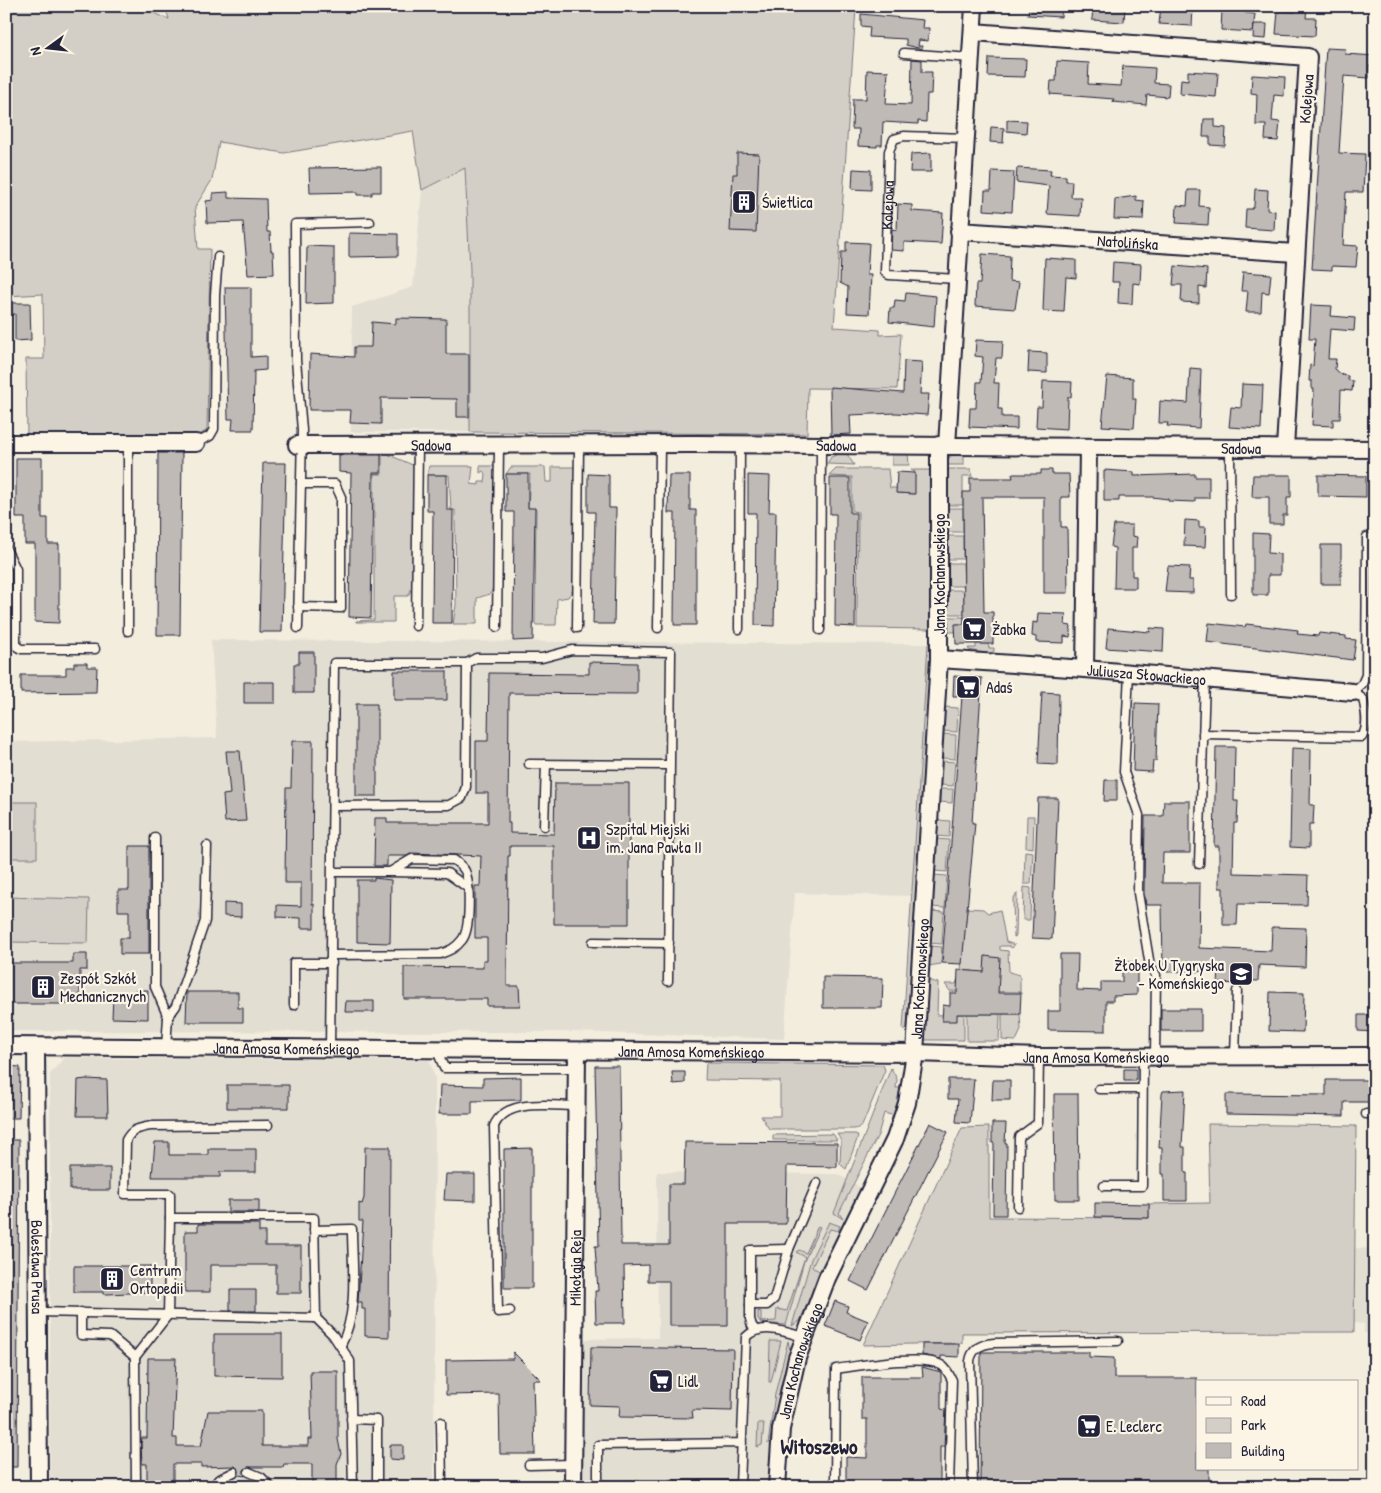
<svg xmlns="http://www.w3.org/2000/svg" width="1381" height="1493" font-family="'Patrick Hand',sans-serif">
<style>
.built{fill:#e3ded2}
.green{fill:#d4cfc6;stroke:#7b7880}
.building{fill:#bfbab6;stroke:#22223b}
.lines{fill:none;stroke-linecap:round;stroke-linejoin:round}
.service-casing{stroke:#22223b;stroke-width:11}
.minor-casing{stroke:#22223b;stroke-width:20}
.service{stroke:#fcf5e5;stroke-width:8}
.minor{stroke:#fcf5e5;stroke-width:16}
.labels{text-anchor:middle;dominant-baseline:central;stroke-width:4.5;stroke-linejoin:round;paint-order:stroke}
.street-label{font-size:16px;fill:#22223b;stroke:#fcf5e5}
.poi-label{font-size:16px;fill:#22223b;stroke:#fcf5e5;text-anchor:start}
.district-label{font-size:21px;font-weight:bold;fill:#22223b;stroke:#fcf5e5}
</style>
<rect width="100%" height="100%" fill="#f3edde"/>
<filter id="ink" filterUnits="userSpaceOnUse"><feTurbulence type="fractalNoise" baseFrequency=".02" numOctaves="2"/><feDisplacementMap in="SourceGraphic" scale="10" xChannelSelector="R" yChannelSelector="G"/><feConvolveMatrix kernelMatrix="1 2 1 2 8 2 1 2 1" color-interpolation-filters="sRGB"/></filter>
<g filter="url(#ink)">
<path class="built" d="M465 167 470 270V432H351L352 307 413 287 422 190Z
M211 640 928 644 912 896 795 893 784 1039 573 1032 6 1031V742L217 738Z
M64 1058 429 1060 435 1078 434 1487H50V1074Z
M657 1172 838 1174 863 1189 821 1272 791 1345 775 1415 770 1487H578L580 1339 658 1338Z
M1355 1248 1375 1249V1333H1364V1324L1354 1323Z"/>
<path class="green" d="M6 6H136L169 19 165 6H900V9L856 8 834 327 880 330V335L901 334 897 389 808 388 807 434 470 432V270L465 168 422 190 413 131 284 153 219 142 212 180 195 207 198 249H210L207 430 198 436H27L26 359H44L43 294 6 296Z
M382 452 415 466 414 584 408 596H394V622H356V621L374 620V474H382Z
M839 454H847L854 465 827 464 831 457Z
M892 454H908L909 465H892Z
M957 455 964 456V465H947L950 456Z
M429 466H473L471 484 479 485V482H485L486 475 483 471 480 473V466H495V584L490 594 477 598V624H453L456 605 455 510H451L449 475H427Z
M511 467H545L546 482H552V467H576L575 587 568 597 557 599 556 625H535L536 509 528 508 530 474H506Z
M836 469H888L890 488H897V493L914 494 915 472 911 470H931V627L929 629 857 628 858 512 852 511V477L829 476Z
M948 469H971L972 476H963V505H948Z
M948 508H963V532H948Z
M948 536H963V559H948Z
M948 563H963L964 586H948Z
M948 590H964V614H948Z
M948 617H964V624H956L955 632H948Z
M928 644H932L907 1029H903Z
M976 644H988L989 648H994V651L989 654 969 650 968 648H976Z
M945 707 958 708 957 732 943 731Z
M943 734 956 735 955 759 942 758Z
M942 761 955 762 953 786 940 785Z
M940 789H953L952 803 939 802Z
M6 802H37V858H6Z
M1027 816H1034L1033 848 1026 847Z
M937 820 950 821 949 837 936 836Z
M936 839 949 840 947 872 934 871Z
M1025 851 1033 852 1031 884H1024Z
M934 875 947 876 945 908 932 907Z
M1024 887 1031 888 1030 920H1023Z
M1017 893 1016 936 1014 937 1013 899Z
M6 897 89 899 88 943 6 942Z
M967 908 983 909 988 913 1000 910 1006 942 1015 945 1012 948 1009 946H1000V950L1008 951 1009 972 1020 975V992L950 991 945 984H956L958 978H973V971L961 970Z
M931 911 944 912 942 944 929 943Z
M929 946 942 947 941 964 928 966Z
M927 980 938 983 937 1015 964 1014V1040H925Z
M967 1014H1000L999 1041H967Z
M1002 1014H1020L1021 1030 1016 1041 1002 1040Z
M706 1063 883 1065 885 1070 862 1126 855 1129H769L761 1116H780V1081L705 1080Z
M891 1068 897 1079 896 1088H900L895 1116 884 1113 878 1135 839 1213 843 1219 834 1213Z
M1208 1124 1356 1126 1354 1332 962 1333V1343L863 1345 962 1128 989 1127V1217L1149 1218V1204L1210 1203Z
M833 1134 837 1140H773V1135Z
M837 1134H856L858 1137 846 1169 840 1164 841 1140Z
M829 1222 840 1226 838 1231 830 1229 812 1267 821 1272 800 1321 792 1326 811 1259Z
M818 1226 820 1227 804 1261 786 1325 761 1323 758 1319V1311L761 1312V1322L776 1321 777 1309 787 1311 805 1257 796 1252 799 1250 806 1253Z
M770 1341H781L771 1382H769Z
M788 1341 790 1350 780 1389 773 1431 768 1444 775 1394Z
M758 1423H764L762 1445 757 1447Z"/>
<path class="building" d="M1029 6H1062L1061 17 1028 15Z
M1093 6H1125L1124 22 1092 20Z
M1161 6 1193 8 1192 26 1159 24Z
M1233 6H1245V13L1255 14 1253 32 1221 30 1222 10 1232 11Z
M1295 6H1307L1306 18H1316L1315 36 1276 34 1278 11 1295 12Z
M861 14 923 20 922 28H929L928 41 919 40 918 46H922V49L906 45V39L869 37 870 27 861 26Z
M1254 24H1267L1266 39 1253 38Z
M1326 48 1346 49 1345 54 1375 56V67L1369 66V78L1344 76 1339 153 1365 154 1363 192H1346L1343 245 1358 246 1356 267 1332 266V270L1312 269Z
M989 58 1026 59 1025 77 988 76Z
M912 59 922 60V72H932L931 94H927L926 122 918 121V124L883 122 882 145H877V147L858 146 859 129H852L853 99H866L867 70 888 71 886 104 911 105Z
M1057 61 1089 63 1088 84 1121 86 1123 66 1155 68 1154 83 1169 84 1168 97 1147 95 1146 105 1113 102 1114 99 1050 94 1051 81H1056Z
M1188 71 1218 73 1216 97 1180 94 1181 79 1188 80Z
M1252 75 1285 77 1284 96 1274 95 1272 121 1280 122 1278 141 1265 140 1266 125H1256L1257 94 1251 93Z
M1204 119H1215V127L1226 128 1225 146 1210 145V137H1203Z
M1007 120 1027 121 1026 133 1007 131Z
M991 127 1004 128 1003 143 990 142Z
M737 153 759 154 756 232 730 231 733 174H737Z
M931 153V172H910L911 154Z
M381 167V192H372V195H358V192L310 193 309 168Z
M1017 168 1051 170 1050 175 1066 176V181H1072L1071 197H1081L1080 216 1047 214 1049 186 1016 182Z
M853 169 871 170V190L852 189Z
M992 171 1014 172 1012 212 984 210 985 191H991Z
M1255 189 1268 190 1267 210 1275 211 1274 230 1245 228 1246 209H1252L1254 206Z
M1188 190H1200L1199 206 1209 207 1208 225 1176 223 1177 205 1187 206Z
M228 192V198L266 199 267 232H270L271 251H273L274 274 248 275 243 222 207 223 206 201 213 200V193Z
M1136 196V200L1144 201 1143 220 1114 219 1115 199Z
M898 204 912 205V211L943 213 941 244 904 242V251L891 250 892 229 897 230Z
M349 233 398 234V256L349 257Z
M846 242 869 243 867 275H871L869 314 847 313 848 287 840 283 841 252H846Z
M307 246 334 247V303L306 304Z
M982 254 1010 256 1009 281 1019 282 1015 309 975 306 976 284H980Z
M1045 258 1076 260V278L1066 277 1064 312 1043 311Z
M1113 262 1141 264 1140 284 1133 283 1132 304 1118 303 1119 282H1112Z
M1175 266 1207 269 1206 288 1199 287V303L1181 302 1182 285H1173Z
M1243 272 1271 274 1269 293 1262 292 1261 312H1246L1248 291H1241Z
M225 287H251V357L266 356V370L254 371 253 430H232L233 419H228Z
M906 293 936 296 934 327 889 322 890 308H894L895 300 905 301Z
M8 303H30L31 340 15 341V314H9Z
M1311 305 1332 306 1331 316 1355 318 1354 331 1330 329 1328 359H1336L1335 369 1342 375 1348 376V380L1353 381 1352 391 1341 390 1340 419H1333V426L1312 425 1314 389H1312V381H1309L1310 365 1313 366 1315 339H1309Z
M396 318 446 319V354H469V417H457V399L381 398V424L350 423 351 410H309L310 354 354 357V347H371L372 322 396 324Z
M976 340 1003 341 1002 358H996L994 383H999L998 409H1002V417H1017V429L969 427 970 408H976L977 382H981L983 357 975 356Z
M1029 352 1047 353V373L1028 372Z
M904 361 922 362 920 394H929L927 415 896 413 850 415 851 434 831 435 830 387 903 393Z
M1190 368 1201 369 1199 428 1167 426 1168 423H1159L1160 401 1188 403Z
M1107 376 1133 378V399H1136L1134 428 1102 426Z
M1043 381 1072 382 1071 397H1068L1067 429 1036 427 1037 407H1042Z
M1242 384 1263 385 1261 429 1229 427 1231 407 1241 408Z
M158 453H182L180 635H157Z
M339 455H381V473H373L371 618 349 617 351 473 339 472Z
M16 458H42V518H48V544H59V623L35 622V544H25V518H16Z
M263 463H286L282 632H259Z
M1041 470H1052V474H1069L1070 497H1061V527H1067L1068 593H1044V497H982L984 612H993V644H956L955 624H964L963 492H970V478H1013L1012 474H1041Z
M1104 470 1134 472V476L1195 474V477H1209V498H1195V502L1168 501V499L1152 497H1119V501H1104Z
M897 472 915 473V494L896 493Z
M506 474H528V508H535L533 640 513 641 514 512H506Z
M588 474 609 475V508H616L614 624H593L595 512H588Z
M427 475H447V510H453L452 623H432L433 511H427Z
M669 475H690V510H696V625H674L675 513H668Z
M748 475 770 476 769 512H776L774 626 755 625 756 513H748Z
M1253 475H1291V497H1287V515H1283V524H1269V497H1252Z
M1318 475 1366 476V497L1318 496Z
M830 478H850V513H856L855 627 835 626 836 514H830Z
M1185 520 1199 521V527H1206L1205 547 1184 546Z
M1114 525H1132V536L1137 537 1136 548H1132V576H1136V588H1114L1115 548 1111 547Z
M1253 533 1269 534 1268 553 1280 554V575H1268V595H1253Z
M1321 545H1341V584H1321Z
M1168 566 1190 567 1189 580H1193V593L1165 592Z
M1038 613 1066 614 1065 625 1071 626 1070 637 1064 636V643L1036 642V637L1032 636 1033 622 1037 623Z
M1209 623 1245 627 1246 624 1298 630 1297 634 1318 636 1319 633 1346 636V639L1356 640 1353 660 1207 642Z
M1108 628 1150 632V628L1164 629 1163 652 1106 648Z
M299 652H314V693H294V664H299Z
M589 662 637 663V694L509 693 508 823H510V833L554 834 555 783H629V924H554V846H510V856H508L507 986H519L520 1006H487V999H404V967L483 968V960H487V938H475V886H480L481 856 412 853 407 856H387V866H374L375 818H387V823H488V793H476V741H488L489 673 589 674Z
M74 663H87V667H97L96 692 21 693V675H66V667H74Z
M394 671H447V700H394Z
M954 676 982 678 972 823H975L962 964 942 963 962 696H953Z
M244 682H275V703H244Z
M1042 692 1059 693 1058 765 1038 764Z
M1135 703 1158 704 1156 761H1153L1152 772 1133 771Z
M356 704H377V796H356Z
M292 741H313L312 904H314V928H301V918L277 917V905L301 906V883H285L286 788H291Z
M1216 747H1235L1234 801H1238L1237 823H1234L1233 873 1308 875 1307 905 1238 904 1237 925H1223V888H1219V846H1214Z
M1292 748 1311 749 1310 805H1314L1313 824H1309V848L1290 847Z
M226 751H240L246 821 225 822 223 795 230 794Z
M1105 780H1117V801H1104Z
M1038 798H1058L1052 939 1032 938Z
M1164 801H1190V853H1163L1162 883H1200L1199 948 1271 951 1272 927 1306 928 1305 967 1259 965 1258 981 1240 980 1241 984 1218 983 1219 971 1167 972V968H1163L1162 905H1146L1144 893 1145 816H1163Z
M129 846H149V954H120V938H129V911H118V890H129Z
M374 878 391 880 390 943 357 942V880H374Z
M224 903 241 904V917L224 916Z
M73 954H87V970H80V1004H6V963H73Z
M1060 954H1078L1077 990 1101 991V982H1122V962H1137V995L1113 996V1001H1106V1031L1048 1030V1011H1060Z
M985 956 1000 958 998 993H1021L1020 1014H957V1021H942L943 1005 950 1006V993H957L958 970 984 972Z
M823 977 883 978 882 1008H823Z
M135 990H148V1019L112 1018 113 997H135Z
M187 992H238V1008H243V1022H186Z
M1270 992 1304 993 1303 1032 1269 1031Z
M346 1001H374V1012H345Z
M1161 1009H1201V1031H1161Z
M1358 1015H1375V1032L1358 1031Z
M6 1066 20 1067 19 1118H6Z
M595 1066H619L621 1245H669V1184H684L685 1142 837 1143V1167L787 1166 786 1224H728V1326H669V1281H648V1265L624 1266 625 1323H596L595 1291H598L595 1246H599Z
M1124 1069H1136V1081H1124Z
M672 1072H685V1083L673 1084Z
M521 1077V1100L472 1101V1114H439L440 1085 483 1086V1078Z
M86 1079 107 1080 108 1116H77L78 1080Z
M948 1079H974L970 1123 956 1122 958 1099H948Z
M993 1080H1010V1100H992Z
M1326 1080H1375V1102H1344V1116L1226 1114V1094L1326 1095Z
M227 1085H289V1108H227Z
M1185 1090 1182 1147H1185V1173H1187V1201H1164V1174H1162V1148H1159L1162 1094 1163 1091Z
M1054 1094H1078L1079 1200H1055Z
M930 1123 948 1132 868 1290 850 1281Z
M992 1123H1006L1005 1143H1007L1006 1215H993L994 1143H992Z
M6 1140H19L17 1467H6Z
M155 1142H169V1155H208V1149H256V1172H220V1177H152Z
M365 1147H390L389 1337 365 1336V1309H362V1302H358L363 1221H359V1203L362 1204 364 1198Z
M532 1148V1288H504V1149Z
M70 1168H110V1190H70Z
M446 1174H475V1201L444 1200Z
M228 1200H259V1212H228Z
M1095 1203 1149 1204V1218L1095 1217Z
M198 1224H259V1232H265V1246H301V1293H276V1265H210V1292H185V1231H198Z
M74 1266H150V1292L108 1294H103V1292H74Z
M230 1290H256V1311H230Z
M835 1301 848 1306 846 1312 868 1321 860 1340 825 1326Z
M214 1334H282V1377L214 1376Z
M922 1344H959V1357L941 1356V1359L922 1355Z
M591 1347 733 1349 732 1411 692 1410 693 1418 619 1417 620 1406 590 1405Z
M513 1352 541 1380H533L535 1454H500L499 1394 446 1395V1360L513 1359Z
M981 1352H1089V1357L1114 1358V1378H1197V1469H1209V1487H980Z
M148 1358H176L173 1438H177V1446H201L208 1411H262V1446H308V1439H312L310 1371H338V1439L341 1454 337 1464V1487H312V1464H284L283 1467H248L244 1470 245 1476 238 1475 239 1470 235 1466 201 1467V1464H173V1487H147V1464H142L141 1444 142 1438H147Z
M922 1367 941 1372V1409L946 1410 944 1447H940V1487H846V1457L867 1458V1419H862V1377H923Z
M390 1445H403V1460L390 1459Z"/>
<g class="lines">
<defs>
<g id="service">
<path d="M904 53 971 58"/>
<path id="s1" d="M957 279 889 275 885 272 889 151 894 139 904 136 966 138"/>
<path d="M196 443 210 436 214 429 215 295 218 257"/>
<path d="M1230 449 1231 594"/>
<path d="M6 549 16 569V646L21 649H95"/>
<path d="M298 607 341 608V497L335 484H301"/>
<path d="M416 626 418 443"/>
<path d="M497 627 499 444"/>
<path d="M298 628 302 430 296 360 295 224 370 222"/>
<path d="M577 628 579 444"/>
<path d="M658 628 660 444"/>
<path d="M739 629 740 445"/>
<path d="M820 630 821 446"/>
<path d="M128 631V444"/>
<path d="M1129 673 1124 772 1139 815 1138 893 1150 966 1156 975 1155 1056"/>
<path d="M1203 734 1362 737C1369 726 1366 711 1363 699L1353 692 1362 684 1366 675 1367 537"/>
<path d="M529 764 669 765"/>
<path d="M333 806 449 805 462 798 466 787 467 663"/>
<path d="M544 826 546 764"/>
<path d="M155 838V987L168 1017"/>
<path d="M1199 864 1205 680"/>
<path d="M390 872 447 873 468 888"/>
<path d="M593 942 669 943"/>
<path d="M332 955 440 954C449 951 456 948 462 940 471 929 470 883 465 871 463 867 458 863 454 860L412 859 390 872H333"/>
<path d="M294 1005V963H332"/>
<path d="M166 1048 168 1017 176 1006 205 921 207 846"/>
<path d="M330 1049 334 663H467L476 658H542L572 650 671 652 668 981"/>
<path d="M437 1050 444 1068H576"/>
<path d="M1235 1056 1237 991"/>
<path d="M1099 1089H1142"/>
<path d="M1366 1114H1375"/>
<path d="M1104 1186H1142L1143 1057"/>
<path d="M1018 1207 1019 1137 1038 1123 1039 1057"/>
<path d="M170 1218V1194H125L126 1140C132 1129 139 1128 151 1126L268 1125"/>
<path d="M314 1230 352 1229C352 1267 359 1311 341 1345"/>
<path d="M750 1305H767L774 1299 789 1249 817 1183"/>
<path d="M510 1311 498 1312 494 1126C506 1098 550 1106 576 1106"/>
<path d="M38 1312 316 1318"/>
<path d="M81 1312V1335L110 1336 135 1357 136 1487"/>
<path d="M756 1330 752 1326 750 1319V1250L789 1249"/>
<path d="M135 1357 168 1315 170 1218H314L316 1318 333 1335 350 1361 353 1487"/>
<path d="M351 1419 377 1420V1487"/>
<path d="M441 1422 442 1487"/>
<path d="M742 1443 598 1445V1486L740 1485 746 1337C761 1322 786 1332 803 1337"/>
<path d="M529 1465 573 1464"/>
<path d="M249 1472 261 1477 271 1487"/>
<path d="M212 1487 218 1480 234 1472"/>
<path d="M835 1487 836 1369C858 1366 922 1354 941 1365 947 1368 949 1375 952 1380L949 1487"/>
<path d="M973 1487 970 1361C972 1348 982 1344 994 1343L1118 1341"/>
</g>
<g id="minor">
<path d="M973 32 1308 57 1285 448"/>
<path id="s2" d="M959 231 1296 253"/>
<path d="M6 443H196"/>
<path id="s3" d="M297 445 697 444 1375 449"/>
<path d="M947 446 974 6"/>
<path id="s4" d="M939 659 1085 669 1353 692"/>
<path d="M1085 669 1088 448"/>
<path id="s5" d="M6 1046 915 1053 1039 1057 1375 1056"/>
<path id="s6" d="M36 1047 39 1487"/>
<path id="s7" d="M573 1487 577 1051"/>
<path id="s8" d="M777 1487 781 1429 797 1358 827 1278 895 1139 907 1103 915 1053 939 659V445"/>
</g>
</defs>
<use href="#service" class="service-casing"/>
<use href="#minor" class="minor-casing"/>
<use href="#service" class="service"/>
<use href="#minor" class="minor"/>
</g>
</g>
<defs>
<symbol id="building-square" viewBox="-11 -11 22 22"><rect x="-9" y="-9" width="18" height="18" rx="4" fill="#22223b" stroke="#fcf5e5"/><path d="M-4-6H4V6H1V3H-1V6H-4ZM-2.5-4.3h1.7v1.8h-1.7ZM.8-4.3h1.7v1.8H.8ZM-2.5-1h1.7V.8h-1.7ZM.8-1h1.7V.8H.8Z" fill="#fff"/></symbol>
<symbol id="supermarket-square" viewBox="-11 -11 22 22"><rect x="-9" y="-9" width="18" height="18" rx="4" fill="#22223b" stroke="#fcf5e5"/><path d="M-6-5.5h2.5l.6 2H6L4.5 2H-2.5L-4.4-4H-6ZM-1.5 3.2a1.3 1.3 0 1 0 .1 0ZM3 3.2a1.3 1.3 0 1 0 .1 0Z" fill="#fff"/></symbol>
<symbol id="hospital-square" viewBox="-11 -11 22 22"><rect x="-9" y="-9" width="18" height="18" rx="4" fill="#22223b" stroke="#fcf5e5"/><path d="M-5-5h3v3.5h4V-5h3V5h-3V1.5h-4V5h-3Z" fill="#fff"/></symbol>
<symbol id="school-square" viewBox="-11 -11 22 22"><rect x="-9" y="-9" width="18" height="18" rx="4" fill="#22223b" stroke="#fcf5e5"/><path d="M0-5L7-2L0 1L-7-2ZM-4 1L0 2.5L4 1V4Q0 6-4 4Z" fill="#fff"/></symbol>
</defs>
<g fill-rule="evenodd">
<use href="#building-square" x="730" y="188" width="28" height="28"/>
<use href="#supermarket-square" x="960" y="615" width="28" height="28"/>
<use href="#supermarket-square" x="954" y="673" width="28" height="28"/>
<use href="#hospital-square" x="575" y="824" width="28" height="28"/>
<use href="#school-square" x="1227" y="960" width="28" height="28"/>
<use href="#building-square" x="29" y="973" width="28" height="28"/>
<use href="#building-square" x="98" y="1265" width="28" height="28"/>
<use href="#supermarket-square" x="647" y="1367" width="28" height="28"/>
<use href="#supermarket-square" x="1075" y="1412" width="28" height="28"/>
</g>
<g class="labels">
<g class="street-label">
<text transform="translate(1306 99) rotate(-86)">Kolejowa</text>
<text stroke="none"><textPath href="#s1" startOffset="140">Kolejowa</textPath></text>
<text stroke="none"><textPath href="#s2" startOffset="169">Natolińska</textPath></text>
<text stroke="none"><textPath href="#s3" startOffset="134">Sadowa</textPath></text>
<text stroke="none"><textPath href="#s3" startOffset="539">Sadowa</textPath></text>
<text stroke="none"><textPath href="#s3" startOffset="944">Sadowa</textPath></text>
<text transform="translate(939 574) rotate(-90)">Jana Kochanowskiego</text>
<text stroke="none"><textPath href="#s4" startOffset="208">Juliusza Słowackiego</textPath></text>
<text stroke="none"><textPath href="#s8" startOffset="534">Jana Kochanowskiego</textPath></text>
<text stroke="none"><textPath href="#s5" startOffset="280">Jana Amosa Komeńskiego</textPath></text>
<text stroke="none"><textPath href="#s5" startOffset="685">Jana Amosa Komeńskiego</textPath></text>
<text stroke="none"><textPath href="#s5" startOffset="1090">Jana Amosa Komeńskiego</textPath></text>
<text stroke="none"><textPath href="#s6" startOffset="220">Bolesława Prusa</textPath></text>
<text stroke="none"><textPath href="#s7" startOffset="219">Mikołaja Reja</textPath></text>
<text stroke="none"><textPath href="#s8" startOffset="129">Jana Kochanowskiego</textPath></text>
</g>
<g class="poi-label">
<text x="762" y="202">Świetlica</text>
<text x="992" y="629">Żabka</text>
<text x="986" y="687">Adaś</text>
<text x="606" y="829">Szpital Miejski<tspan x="606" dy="18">im. Jana Pawła II</tspan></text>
<text x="1224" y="965" text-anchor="end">Żłobek U Tygryska<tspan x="1224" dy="18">- Komeńskiego</tspan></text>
<text x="60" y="978">Zespół Szkół<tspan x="60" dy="18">Mechanicznych</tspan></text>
<text x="130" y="1270">Centrum<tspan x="130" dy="18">Ortopedii</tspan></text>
<text x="678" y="1381">Lidl</text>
<text x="1106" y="1426">E. Leclerc</text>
</g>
<g class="district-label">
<text x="819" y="1446">Witoszewo</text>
</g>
</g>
<rect width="1381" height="1493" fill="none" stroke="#fcf5e5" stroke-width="25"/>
<rect x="12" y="12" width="1356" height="1468" fill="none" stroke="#22223b" stroke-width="2" filter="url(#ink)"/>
<rect x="1196" y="1380" width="162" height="90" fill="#fcf5e5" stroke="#a5a1a1"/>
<rect x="1206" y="1397" width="25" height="8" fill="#fcf5e5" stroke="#a5a1a1"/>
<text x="1241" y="1406" font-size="15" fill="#22223b">Road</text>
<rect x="1206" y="1418" width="25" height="15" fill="#d4cfc6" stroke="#a5a1a1"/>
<text x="1241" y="1430" font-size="15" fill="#22223b">Park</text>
<rect x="1206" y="1443" width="25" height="15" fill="#bfbab6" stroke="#a5a1a1"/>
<text x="1241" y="1456" font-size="15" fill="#22223b">Building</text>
<g transform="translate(48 48) rotate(255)" stroke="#fcf5e5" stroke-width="4" paint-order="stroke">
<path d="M0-4L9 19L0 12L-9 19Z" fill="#22223b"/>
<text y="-8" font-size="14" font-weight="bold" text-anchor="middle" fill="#22223b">N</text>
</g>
</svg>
